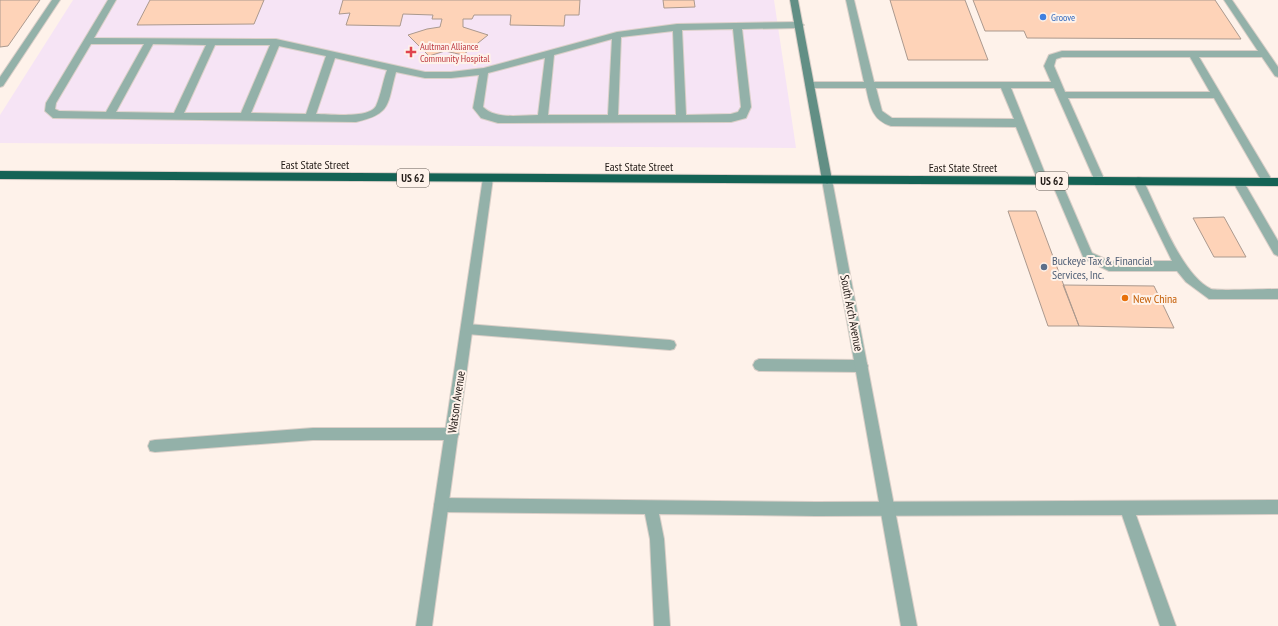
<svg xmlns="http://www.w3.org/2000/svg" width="1278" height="626" font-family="'PT Sans Narrow',sans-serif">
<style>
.medical{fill:#f6e4f5}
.building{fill:#fed3b8;stroke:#ab998e}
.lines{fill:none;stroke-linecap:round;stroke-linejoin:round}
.lane-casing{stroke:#dacfc8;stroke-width:2}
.street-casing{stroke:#dacfc8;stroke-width:2}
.secondary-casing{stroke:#dacfc8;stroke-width:2}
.highway-casing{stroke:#dacfc8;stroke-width:2}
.lane{fill:#93b1a9;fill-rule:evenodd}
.street{fill:#93b1a9;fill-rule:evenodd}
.secondary{fill:#628f85;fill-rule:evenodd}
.highway{fill:#146355;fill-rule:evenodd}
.shop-dot{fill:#3f7fe0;stroke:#fef2ea;stroke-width:1.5}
.health-dot{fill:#e0444e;stroke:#fef2ea;stroke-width:1.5}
.service-dot{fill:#5c6f8a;stroke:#fef2ea;stroke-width:1.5}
.food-dot{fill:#e8710a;stroke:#fef2ea;stroke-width:1.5}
.labels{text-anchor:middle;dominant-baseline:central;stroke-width:4;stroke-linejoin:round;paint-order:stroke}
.far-shop-label{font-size:10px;fill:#366cbe;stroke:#fef2ea;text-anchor:start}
.far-health-label{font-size:10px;fill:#be3a42;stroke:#fef2ea;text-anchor:start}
.shield{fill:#fef2ea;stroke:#635a55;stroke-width:1}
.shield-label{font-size:11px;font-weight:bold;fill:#201915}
.street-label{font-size:12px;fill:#201915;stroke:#fef2ea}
.service-label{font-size:12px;fill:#4e5e75;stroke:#fef2ea;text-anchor:start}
.food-label{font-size:12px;fill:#c56008;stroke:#fef2ea;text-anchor:start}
</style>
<rect width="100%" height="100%" fill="#fef2ea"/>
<path class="medical" d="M73 0H774L796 148 0 143V115Z"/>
<path class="building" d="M0 0H40L8 46 0 47Z
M150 0H264L254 24 137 25Z
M343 0H580L579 15H565L564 26 510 25 511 15H474L472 19H463V27L488 35 463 55 445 51 429 56 408 35 427 29 440 27 442 19H432L433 15 403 14 400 26 346 25 350 13 339 14Z
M663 0H694L695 7 664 8Z
M890 0H965L988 60H908Z
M973 0H1215L1241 39 1027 38 1024 31H985Z
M1008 211H1036L1079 326H1048Z
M1224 217 1246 257H1214L1193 218Z
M1063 285 1154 286 1174 328 1079 326Z"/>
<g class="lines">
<defs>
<path id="lane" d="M52 0H60L3 86 0 87V77Z
M108 0H116L94 38 276 39 425 72H451L484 68 617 32 677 24 799 22 804 25 799 28 742 29 751 107 746 118 731 122 498 123 481 118 473 108 479 75 451 78H425L396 72C387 104 392 114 356 122L53 118 45 111 46 103ZM733 29 741 107 738 112 731 114 686 115 682 30ZM673 31 676 115H618L621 37ZM612 39 608 115H548L554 55ZM91 44H144L106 112 59 111 55 109 56 103ZM153 44 206 45 174 113 116 112ZM215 45H270L241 113H184ZM279 46 326 56 306 114 251 113ZM335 58 387 70C383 81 381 95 376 106 369 119 329 114 316 114ZM545 58 538 115C521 115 496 120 483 107L488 73Z
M846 0H854L874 82H1051L1044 66 1049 55 1062 51H1258L1224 0H1232L1278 67V77L1275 76 1262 57H1199L1273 182 1272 185H1264L1214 98H1068L1105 181 1100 185 1095 181 1054 88H1011L1048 181 1043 185 1038 181 1016 127 891 126C872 120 870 106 866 88H810L805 85 810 82H864ZM1062 57H1190L1210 92H1065L1054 66 1056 59ZM876 88H1001L1014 119 892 118 882 111Z
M1056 177 1061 181 1092 253 1110 261H1172L1133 181 1138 177 1142 178C1157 207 1181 275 1211 289 1217 291 1267 289 1278 289V299H1209L1186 282 1177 271H1109L1084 259 1051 181Z
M467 324 670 340 674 341 676 345 674 349 670 350 467 334 463 333 461 329 463 325Z
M759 359 862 360 866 362 868 366 866 370 862 372 759 371 755 369 753 365 755 361Z
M313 428H452L457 430 459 434 457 438 452 440H313L155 452 150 451 148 446 150 441 155 440Z
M441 498 816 502 1278 500V514L1136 515 1176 626H1160L1122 515 816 516 659 514 664 539 670 626H654L650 539 645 514 441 512 436 510 434 505 436 500Z"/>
<path id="street" d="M488 174 493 178 432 626H416L483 178Z
M827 176 832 180 917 626H901L822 180Z
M1238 178 1242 179 1278 241V256L1274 254 1233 182Z"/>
<path id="secondary" d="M790 0H798L832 180 827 184 822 180Z"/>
<path id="highway" d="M0 171 1278 178V186L0 179Z"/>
</defs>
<use href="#lane" class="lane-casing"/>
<use href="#street" class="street-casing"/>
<use href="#secondary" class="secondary-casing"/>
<use href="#highway" class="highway-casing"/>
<use href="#lane" class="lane"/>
<use href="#street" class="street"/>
<use href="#secondary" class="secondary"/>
<use href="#highway" class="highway"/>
</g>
<circle class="shop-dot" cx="1043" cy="17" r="4"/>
<path class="health-dot" d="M409 46h4v4h4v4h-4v4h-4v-4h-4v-4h4z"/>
<circle class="service-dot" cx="1044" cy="267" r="4"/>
<circle class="food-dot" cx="1125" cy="298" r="4"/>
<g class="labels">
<g class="far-shop-label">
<text x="1051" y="17">Groove</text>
</g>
<g class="far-health-label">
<text x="420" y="46">Aultman Alliance<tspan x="420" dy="12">Community Hospital</tspan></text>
</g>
<g class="shield">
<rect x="397" y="169" width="32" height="18" rx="3"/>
<rect x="1036" y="172" width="32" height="18" rx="3"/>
</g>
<g class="shield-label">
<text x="413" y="178">US 62</text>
<text x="1052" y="181">US 62</text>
</g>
<g class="street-label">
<text x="315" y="164">East State Street</text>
<text x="639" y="166">East State Street</text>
<text x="963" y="167">East State Street</text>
<text transform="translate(852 313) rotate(79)">South Arch Avenue</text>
<text transform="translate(456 402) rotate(-82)">Watson Avenue</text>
</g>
<g class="service-label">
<text x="1052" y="260">Buckeye Tax &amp; Financial<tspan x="1052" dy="14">Services, Inc.</tspan></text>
</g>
<g class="food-label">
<text x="1133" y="298">New China</text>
</g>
</g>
</svg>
